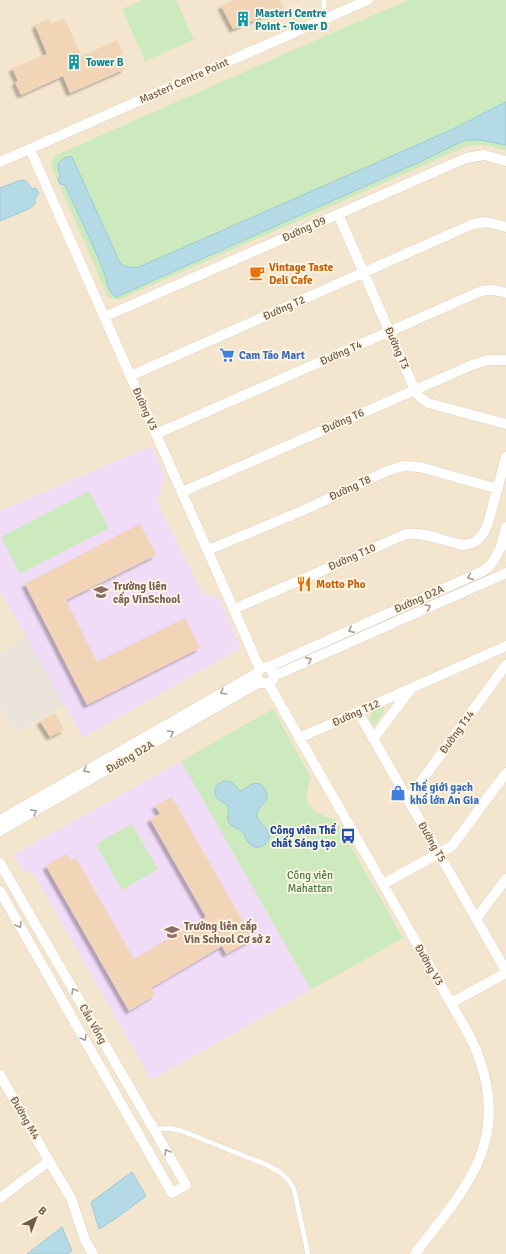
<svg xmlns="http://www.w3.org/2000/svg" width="506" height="1254" viewBox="0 0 506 1254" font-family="Signika,sans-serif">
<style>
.residential{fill:#f4e6ce}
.industrial{fill:#eae4db}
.education{fill:#f1dcf8}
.green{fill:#cceabe}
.water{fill:#b4dae6;stroke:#9ac9d8}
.building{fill:#f2d4b6;filter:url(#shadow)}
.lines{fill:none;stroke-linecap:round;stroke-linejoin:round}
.lane-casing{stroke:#e0d0bb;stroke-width:6}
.street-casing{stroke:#e0d0bb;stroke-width:11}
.lane{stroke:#fff;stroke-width:5}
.street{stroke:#fff;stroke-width:10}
.oneway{stroke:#ab9c91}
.labels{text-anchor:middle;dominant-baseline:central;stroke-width:3.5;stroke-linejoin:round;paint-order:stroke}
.culture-label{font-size:11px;font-weight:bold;fill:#0d838f;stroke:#fff7e6;text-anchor:start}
.street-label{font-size:11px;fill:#735a47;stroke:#fff7e6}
.food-label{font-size:11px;font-weight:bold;fill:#c56008;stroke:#fff7e6;text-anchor:start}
.shop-label{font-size:11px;font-weight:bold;fill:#366cbe;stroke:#fff7e6;text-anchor:start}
.education-label{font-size:11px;font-weight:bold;fill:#785e54;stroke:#fff7e6;text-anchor:start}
.transit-label{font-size:11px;font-weight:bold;fill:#164399;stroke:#fff7e6;text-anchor:end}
.park-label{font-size:11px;fill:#4b793f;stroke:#fff7e6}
</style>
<defs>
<filter id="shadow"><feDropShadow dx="-3.5" dy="3.5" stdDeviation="1" flood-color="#0004"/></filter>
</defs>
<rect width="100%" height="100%" fill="#fcf4df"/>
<!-- residential -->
<path class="residential" d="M 0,0 L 506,0 L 506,1254 L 0,1254 Z"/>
<!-- industrial -->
<path class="industrial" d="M 26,636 L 65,705 L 15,733 L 0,706 L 0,653 Z"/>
<!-- education -->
<path class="education" d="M 151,446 L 165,475 L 157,503 L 202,592 L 219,598 L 241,648 L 83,738 L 0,591 L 0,511 Z
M 181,761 L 311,990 L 151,1080 L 34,874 L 22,870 L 13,855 Z"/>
<!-- green -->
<path class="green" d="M 143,0 L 176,0 L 194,40 L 145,61 L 122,9 Z
M 409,0 L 506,0 L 506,150 L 483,145 L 468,146 L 118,300 L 108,297 L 51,166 L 54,156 L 357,22 Z
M 89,491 L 109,528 L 20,574 L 1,537 Z
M 383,707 L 385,710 L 384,712 L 375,725 L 373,725 L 370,720 L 371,713 L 380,708 Z
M 273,709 L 311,777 C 310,782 308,787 307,792 C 304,810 323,815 336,820 L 403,938 L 311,990 L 181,761 Z
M 132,824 L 158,869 L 122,890 L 96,844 Z"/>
<!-- water -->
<path class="water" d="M 506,102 L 506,145 L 480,140 L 465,140 L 424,160 L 116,297 C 107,292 108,282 104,273 C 93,243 78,214 65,185 L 60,184 L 58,179 L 61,177 C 58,170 55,164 63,159 C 66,157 68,156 72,157 L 120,263 C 127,268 131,268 139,267 L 451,130 Z
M 21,180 L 26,181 L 32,189 L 36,188 L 39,194 L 35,198 L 35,204 L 31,208 L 0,221 L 0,188 Z
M 225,781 C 235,781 234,787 241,791 C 246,789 248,786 252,784 C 263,781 268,791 267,800 C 263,805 257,808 257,815 C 257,824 267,826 269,833 C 271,844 258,852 250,844 C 246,841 245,835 242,831 C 239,828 234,828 231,825 C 224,818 231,812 228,806 C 225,801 218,804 215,793 C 215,787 218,782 225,781 Z
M 132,1172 L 146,1196 L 118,1217 L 99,1229 L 91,1202 Z
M 62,1227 L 72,1251 L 67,1254 L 27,1254 Z"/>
<!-- building -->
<path class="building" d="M 234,0 L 280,0 L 284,8 L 233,29 L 221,6 Z
M 64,18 L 82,56 L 117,40 L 123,54 L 120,56 L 125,69 L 70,93 L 63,76 L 21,95 L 15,82 L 18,81 L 12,68 L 47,54 L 35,25 L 49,19 L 51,24 Z
M 140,524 L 156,555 L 66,600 L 97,662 L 185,618 L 200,648 L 87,705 L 25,584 Z
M 55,713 L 64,730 L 50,737 L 40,721 Z
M 172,797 L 253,939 L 226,954 L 222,946 L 151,988 L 155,995 L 129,1011 L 46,866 L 67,854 L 71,861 L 76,858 L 134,959 L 206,917 L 150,819 L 160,814 L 155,806 Z"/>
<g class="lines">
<!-- lane casing -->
<g class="lane-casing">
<path id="lane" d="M 324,19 L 324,0
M 154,1130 L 168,1128 L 182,1131 L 267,1165 L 281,1173 L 289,1181 L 294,1189 L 308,1254"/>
</g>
<!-- street casing -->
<g class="street-casing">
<path id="street" d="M 30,149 L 260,669
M 0,162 L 368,0
M 338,214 L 415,390 L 420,397 L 428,403 L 506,424
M 104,317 L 466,158 L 484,155 L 506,161
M 130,376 L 473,224 L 486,222 L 506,227
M 156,434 L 479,292 C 489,288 496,290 506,293
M 182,492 L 472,365 L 488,360 L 506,360
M 501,546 L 506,527
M 208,550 L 302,511 L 387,471 L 403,466 L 420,467 L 498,489
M 234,609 L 406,534 C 424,532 441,540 459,544 L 464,545 L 475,542 L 483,534 L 488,523 L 506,457
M 268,667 L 483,571 C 498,562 495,550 506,542
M 274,676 L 506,573
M 268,683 L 468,1033 C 491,1077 498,1126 473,1172 C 459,1200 434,1228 415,1254
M 358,712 L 506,971
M 299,738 L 506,646
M 373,739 L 411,689
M 408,799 L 506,665
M 0,820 L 257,673 C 263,662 276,668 273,680 L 268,683 L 262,683 L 257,679 L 257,673
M 0,831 L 260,682
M 0,863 L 186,1185 L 172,1193 L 0,891
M 383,884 L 452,846 L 506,773
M 476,919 L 506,879
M 451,1003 L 506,973
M 0,1075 L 49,1161 L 0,1198
M 49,1161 L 71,1198 L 85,1240 L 93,1254"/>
</g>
<!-- lane -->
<use href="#lane" class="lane"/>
<!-- street -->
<use href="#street" class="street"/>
</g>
<!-- one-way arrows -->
<defs><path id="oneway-chevron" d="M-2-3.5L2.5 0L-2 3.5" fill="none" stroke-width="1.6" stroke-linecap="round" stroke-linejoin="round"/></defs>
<g class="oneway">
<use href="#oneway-chevron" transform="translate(470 577) rotate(156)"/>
<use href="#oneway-chevron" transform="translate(428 607) rotate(-24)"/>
<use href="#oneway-chevron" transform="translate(351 630) rotate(156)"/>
<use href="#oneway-chevron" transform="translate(309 660) rotate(-24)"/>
<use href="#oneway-chevron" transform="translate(223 692) rotate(150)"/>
<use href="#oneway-chevron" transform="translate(171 733) rotate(-30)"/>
<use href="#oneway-chevron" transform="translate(86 770) rotate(150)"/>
<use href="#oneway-chevron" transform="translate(34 812) rotate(-30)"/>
<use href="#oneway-chevron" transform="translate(19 925) rotate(60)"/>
<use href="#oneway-chevron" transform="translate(74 991) rotate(-120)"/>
<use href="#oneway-chevron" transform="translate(84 1038) rotate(60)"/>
<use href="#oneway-chevron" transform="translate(167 1152) rotate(-120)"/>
</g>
<!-- icons -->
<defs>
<g id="building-bare" transform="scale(1.2)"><path d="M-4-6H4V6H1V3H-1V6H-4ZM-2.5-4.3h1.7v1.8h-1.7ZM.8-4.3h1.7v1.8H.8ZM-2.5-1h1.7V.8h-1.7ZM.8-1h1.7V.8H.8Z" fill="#0f9aa8" stroke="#fff7e6" stroke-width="2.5" paint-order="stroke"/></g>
<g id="cafe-bare" transform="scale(1.2)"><path d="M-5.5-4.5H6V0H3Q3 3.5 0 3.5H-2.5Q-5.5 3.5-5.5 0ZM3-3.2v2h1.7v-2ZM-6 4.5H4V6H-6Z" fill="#e8710a" stroke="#fff7e6" stroke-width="2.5" paint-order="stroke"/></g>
<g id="supermarket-bare" transform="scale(1.2)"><path d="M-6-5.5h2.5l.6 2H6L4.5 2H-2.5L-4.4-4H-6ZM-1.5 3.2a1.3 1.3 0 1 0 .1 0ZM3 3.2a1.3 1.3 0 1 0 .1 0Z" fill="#3f7fe0" stroke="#fff7e6" stroke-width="2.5" paint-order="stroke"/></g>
<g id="restaurant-bare" transform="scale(1.2)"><path d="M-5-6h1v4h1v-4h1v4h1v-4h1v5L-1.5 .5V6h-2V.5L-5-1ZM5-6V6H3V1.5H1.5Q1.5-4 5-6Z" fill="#e8710a" stroke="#fff7e6" stroke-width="2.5" paint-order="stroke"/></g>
<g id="school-bare" transform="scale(1.2)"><path d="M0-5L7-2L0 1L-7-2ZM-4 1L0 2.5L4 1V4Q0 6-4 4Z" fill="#8d6e63" stroke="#fff7e6" stroke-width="2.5" paint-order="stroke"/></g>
<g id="shop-bare" transform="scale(1.2)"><path d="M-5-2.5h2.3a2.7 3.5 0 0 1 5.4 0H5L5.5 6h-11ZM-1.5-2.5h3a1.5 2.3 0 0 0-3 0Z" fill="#3f7fe0" stroke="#fff7e6" stroke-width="2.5" paint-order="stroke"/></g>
<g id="bus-bare" transform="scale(1.2)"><path d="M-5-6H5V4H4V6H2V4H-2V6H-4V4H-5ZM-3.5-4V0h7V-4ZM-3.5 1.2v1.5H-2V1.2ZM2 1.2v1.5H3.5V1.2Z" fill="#1a4fb4" stroke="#fff7e6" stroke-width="2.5" paint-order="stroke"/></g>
</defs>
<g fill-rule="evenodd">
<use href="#building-bare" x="243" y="19"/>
<use href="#building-bare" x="74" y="62"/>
<use href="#cafe-bare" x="257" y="273"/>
<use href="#supermarket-bare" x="227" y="355"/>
<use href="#restaurant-bare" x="304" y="584"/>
<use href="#school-bare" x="101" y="592"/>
<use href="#shop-bare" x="398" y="793"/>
<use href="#bus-bare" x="348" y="836"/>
<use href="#school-bare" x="172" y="932"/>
</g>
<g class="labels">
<!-- culture labels -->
<g class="culture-label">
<text x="255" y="13">Masteri Centre<tspan x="255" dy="13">Point - Tower D</tspan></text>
<text x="86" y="62">Tower B</text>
</g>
<!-- street labels -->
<g class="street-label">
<text transform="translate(184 81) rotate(-24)">Masteri Centre Point</text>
<text transform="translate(304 229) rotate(-24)">Đường D9</text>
<text transform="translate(284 308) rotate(-24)">Đường T2</text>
<text transform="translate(397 348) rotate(66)">Đường T3</text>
<text transform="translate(341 353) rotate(-24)">Đường T4</text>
<text transform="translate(145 409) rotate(66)">Đường V3</text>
<text transform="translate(343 421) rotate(-24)">Đường T6</text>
<text transform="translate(350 488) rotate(-25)">Đường T8</text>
<text transform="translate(352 557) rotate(-24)">Đường T10</text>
<text transform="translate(419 599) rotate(-24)">Đường D2A</text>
<text transform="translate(356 713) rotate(-24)">Đường T12</text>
<text transform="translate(457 732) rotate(-54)">Đường T14</text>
<text transform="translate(130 757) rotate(-30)">Đường D2A</text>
<text transform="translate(432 842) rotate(60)">Đường T5</text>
<text transform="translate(429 965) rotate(60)">Đường V3</text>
<text transform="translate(93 1024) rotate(60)">Cầu Vồng</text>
<text transform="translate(25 1118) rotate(60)">Đường M4</text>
</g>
<!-- food labels -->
<g class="food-label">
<text x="269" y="267">Vintage Taste<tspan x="269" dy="13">Deli Cafe</tspan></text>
<text x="316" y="584">Motto Pho</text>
</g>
<!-- shop labels -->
<g class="shop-label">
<text x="239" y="355">Cam Táo Mart</text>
<text x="410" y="787">Thế giới gạch<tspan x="410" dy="13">khổ lớn An Gia</tspan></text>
</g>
<!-- education labels -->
<g class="education-label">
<text x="113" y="586">Trường liên<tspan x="113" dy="13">cấp VinSchool</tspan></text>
<text x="184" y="926">Trường liên cấp<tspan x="184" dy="13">Vin School Cơ sở 2</tspan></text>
</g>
<!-- transit labels -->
<g class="transit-label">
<text x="336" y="830">Công viên Thể<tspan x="336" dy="13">chất Sáng tạo</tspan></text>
</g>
<!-- park labels -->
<g class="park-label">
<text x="310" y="875">Công viên<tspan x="310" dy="13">Mahattan</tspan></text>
</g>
</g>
<!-- north arrow -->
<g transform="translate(36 1218) rotate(42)" stroke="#fff7e6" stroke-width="3" paint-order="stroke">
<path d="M0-3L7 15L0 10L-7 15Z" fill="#735a47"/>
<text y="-6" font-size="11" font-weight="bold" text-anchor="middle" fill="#735a47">B</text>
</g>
</svg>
